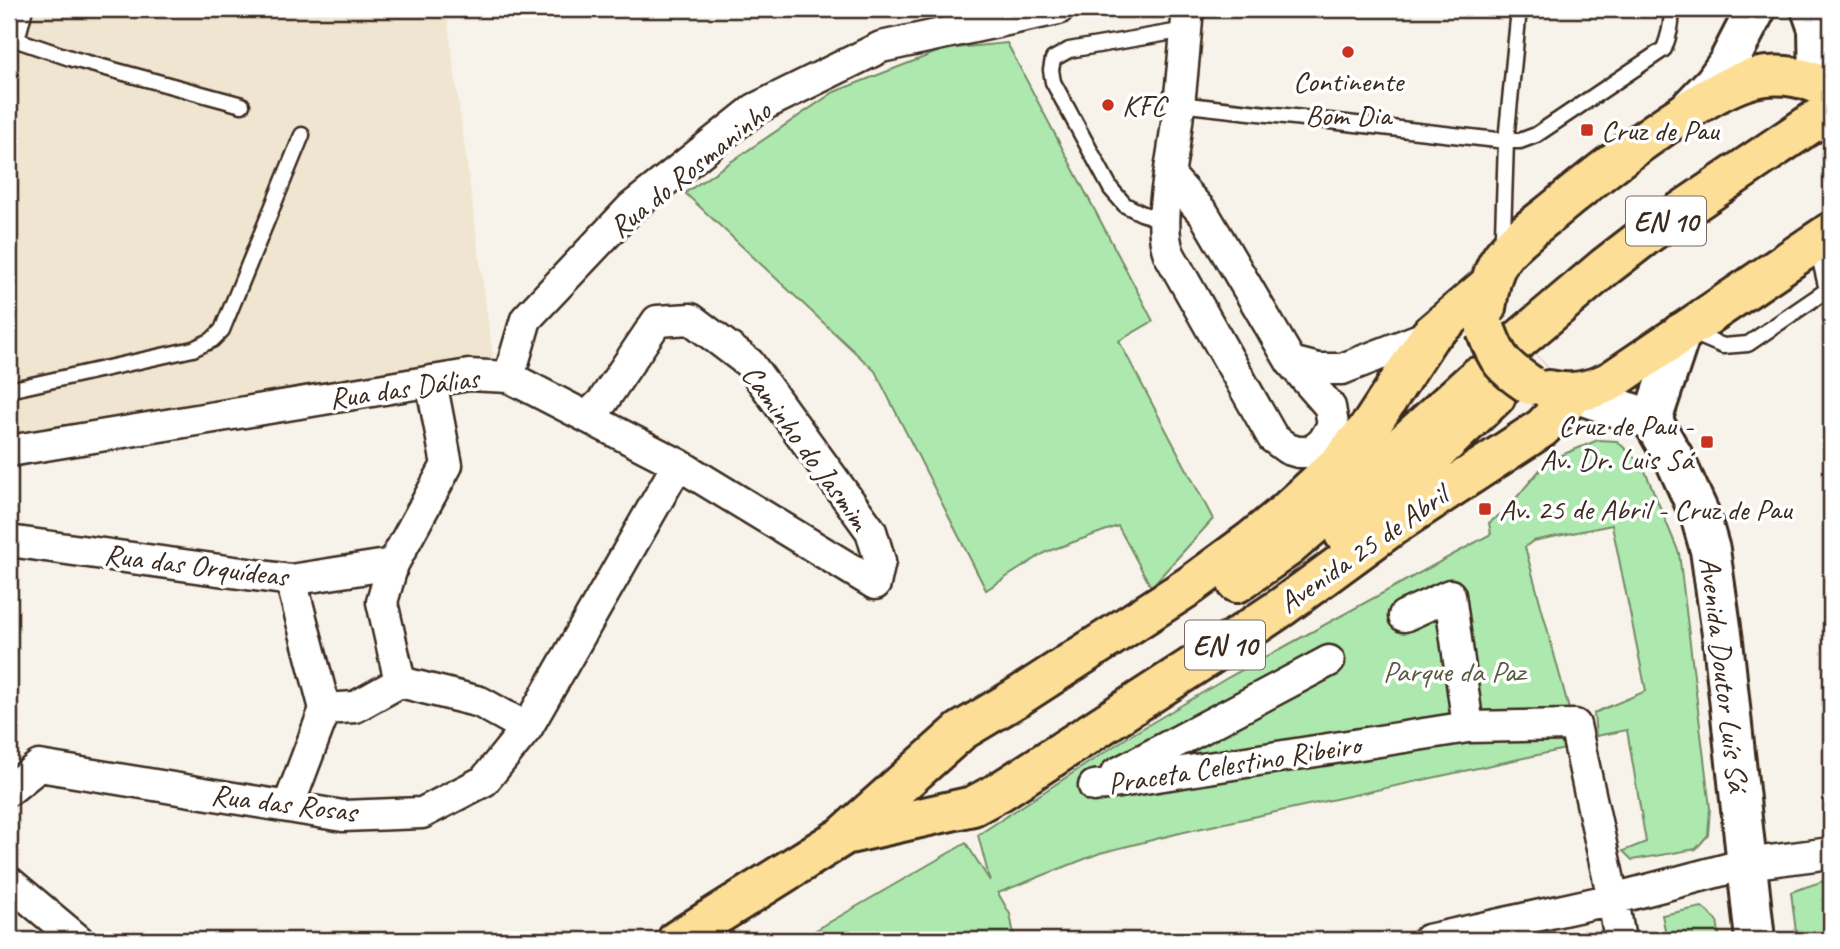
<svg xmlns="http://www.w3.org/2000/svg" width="1840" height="949" viewBox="0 0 1840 949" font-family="Caveat,sans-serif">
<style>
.built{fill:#f0e5d0}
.green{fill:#ade9ae;stroke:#748a66;stroke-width:2}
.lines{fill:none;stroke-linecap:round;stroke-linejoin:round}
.primary-tunnel{stroke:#d2cbc1;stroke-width:38;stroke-dasharray:38 19;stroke-linecap:butt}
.lane-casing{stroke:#3b2a1e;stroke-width:19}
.street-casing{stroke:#3b2a1e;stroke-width:35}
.secondary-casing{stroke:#3b2a1e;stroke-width:44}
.primary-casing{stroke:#3b2a1e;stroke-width:44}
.lane{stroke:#fff;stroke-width:14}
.street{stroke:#fff;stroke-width:30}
.secondary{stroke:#fff;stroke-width:38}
.primary{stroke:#fdde96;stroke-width:38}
.primary-bridge-casing{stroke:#3b2a1e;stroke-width:44;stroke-linecap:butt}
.primary-bridge{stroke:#fdde96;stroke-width:38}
.poi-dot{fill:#c8321e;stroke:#fff;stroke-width:2.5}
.labels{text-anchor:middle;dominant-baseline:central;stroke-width:7;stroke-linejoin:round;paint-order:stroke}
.shield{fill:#fff;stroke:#766a62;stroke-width:2}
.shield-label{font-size:28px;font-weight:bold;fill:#3b2a1e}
.poi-label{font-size:30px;fill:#3b2a1e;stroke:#fff;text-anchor:start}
.street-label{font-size:30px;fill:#3b2a1e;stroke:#fff}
.park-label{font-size:30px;fill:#585a42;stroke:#fff}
</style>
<rect width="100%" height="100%" fill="#f8f3ea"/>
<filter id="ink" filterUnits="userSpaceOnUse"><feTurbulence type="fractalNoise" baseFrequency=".0143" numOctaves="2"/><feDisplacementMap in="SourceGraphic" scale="14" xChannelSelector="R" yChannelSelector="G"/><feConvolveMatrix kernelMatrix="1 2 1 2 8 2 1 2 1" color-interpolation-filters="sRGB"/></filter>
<g filter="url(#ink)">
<!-- built -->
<path class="built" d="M 9,9 L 446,9 L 493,357 L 9,435 Z"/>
<!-- green -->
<path class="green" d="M 1007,43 L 1153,321 L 1119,341 L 1213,519 L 1151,587 L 1118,526 L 1046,552 L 986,590 L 875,371 L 685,193 L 834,92 L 945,49 Z
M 1598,440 L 1617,441 L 1643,466 L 1679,553 L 1710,808 L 1708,835 L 1696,849 L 1632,860 L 1623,851 L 1646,842 L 1627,730 L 1596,736 L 1594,713 L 1646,691 L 1612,525 L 1533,541 L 1525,547 L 1579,746 L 1184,832 L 1100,853 L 998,893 L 1010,914 L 1015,940 L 799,940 L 966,843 L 990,881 L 978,835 L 1128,737 L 1229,677 L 1491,534 L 1489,523 L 1506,510 L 1544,465 L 1564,454 Z
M 1826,880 L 1831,940 L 1797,940 L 1791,892 Z
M 1702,907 L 1717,920 L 1720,940 L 1667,940 L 1662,915 Z"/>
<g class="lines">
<!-- primary-tunnel -->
<path class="primary-tunnel" d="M 1496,396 L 1538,356"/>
<!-- lane casing -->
<g class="lane-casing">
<path id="lane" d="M 10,40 L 17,40 L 25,9
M 17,40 L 73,59 L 242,105
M 1179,104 L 1506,141 L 1520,141 L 1536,135 L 1664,49 C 1669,36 1673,23 1671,9
M 1164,221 L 1141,213 L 1125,205 L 1111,189 L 1053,82 L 1051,70 L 1053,59 L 1069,50 L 1186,30
M 1501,244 L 1503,234 L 1506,141 L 1519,9
M 1690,332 L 1723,346 L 1748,344 L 1827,290 L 1816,243
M 9,390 L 193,349 L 212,340 L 222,330 L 302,135"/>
</g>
<!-- street casing -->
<g class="street-casing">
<path id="street" d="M 1170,176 L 1204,214 L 1291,362 L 1330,407 L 1333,425 L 1323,442 L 1316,448 L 1308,452 L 1298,452 L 1288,449 L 1273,438 L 1169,254 C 1157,223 1171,171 1175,137 C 1181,95 1184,52 1188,9
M 1291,362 L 1318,369 L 1342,369 L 1430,335
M 509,377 L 526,319 L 631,208 L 755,109 L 881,47 L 1058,9
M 9,451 L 469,375 L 509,377 L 678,464 L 875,584 L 880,561 L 871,531 L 749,363 L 691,319 L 657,321 L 603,401 L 587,417
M 9,541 L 291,580 L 393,564 L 447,465 L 431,381
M 393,564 L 382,602 L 400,682 L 480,702 L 527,728
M 291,580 L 325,709
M 1404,616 L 1450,595 L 1468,727
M 1116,774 L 1329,661
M 1094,786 L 1468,727 L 1575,725 L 1613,899 L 1620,940
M 9,790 L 39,766 L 343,816 L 422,813 L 484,781 L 527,728 L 678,464
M 288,807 L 325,709 L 355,707 L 400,682
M 9,882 L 78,940
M 1428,940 L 1613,899 L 1746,864 L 1831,853"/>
</g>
<!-- secondary casing -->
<g class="secondary-casing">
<path id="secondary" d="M 1811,9 L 1818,29 L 1819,83
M 1690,108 L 1714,83 L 1728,63 L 1756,9
M 1575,393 L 1652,420
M 1652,420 L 1675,460 L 1700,515 L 1710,550 L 1723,641 L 1755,940
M 1652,420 L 1681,333"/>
</g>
<!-- primary casing -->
<g class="primary-casing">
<path id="primary" d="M 1486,308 C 1489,290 1491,272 1502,257 C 1516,238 1539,223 1558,207 C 1600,172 1640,141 1687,111 C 1707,98 1730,84 1754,78 C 1781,72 1809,77 1831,91
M 1519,340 L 1605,267 L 1649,233 L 1822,116
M 1549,390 C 1572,395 1590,391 1611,381 L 1831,232
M 1344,534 L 1405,482 L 1496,396
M 1237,583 L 1287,548 L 1315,524 L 1477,377
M 849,834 L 973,806 L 999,792 L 1215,652 L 1282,607 L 1394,525 L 1542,428 L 1575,393
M 677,940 L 843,836 L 961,731 L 1016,698 L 1191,585 L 1252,540 L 1286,512 L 1339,463 L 1371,425 L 1430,335 L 1490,284"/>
</g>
<!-- lane -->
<use href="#lane" class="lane"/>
<!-- street -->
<use href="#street" class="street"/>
<!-- secondary -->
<use href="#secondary" class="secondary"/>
<!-- primary -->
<use href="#primary" class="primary"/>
<!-- primary-bridge casing -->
<g class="primary-bridge-casing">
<path id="primary-bridge" d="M 1486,330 C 1497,360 1503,367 1530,385"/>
</g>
<!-- primary-bridge -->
<use href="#primary-bridge" class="primary-bridge"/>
</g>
</g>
<!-- markers -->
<g class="poi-dot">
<circle cx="1348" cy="52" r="7"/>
<circle cx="1108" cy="105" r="7"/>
<rect x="1580" y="123" width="14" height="14" rx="3.5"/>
<rect x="1700" y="435" width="14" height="14" rx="3.5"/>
<rect x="1478" y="502" width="14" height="14" rx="3.5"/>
</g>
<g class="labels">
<!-- shield labels -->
<g class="shield">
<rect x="1626" y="196.5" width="80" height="49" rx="5"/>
<rect x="1185" y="620.5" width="80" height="49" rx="5"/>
</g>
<g class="shield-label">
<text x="1666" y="221">EN 10</text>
<text x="1225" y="645">EN 10</text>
</g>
<!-- poi labels -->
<g class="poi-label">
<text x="1348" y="81" text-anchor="middle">Continente<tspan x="1348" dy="34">Bom Dia</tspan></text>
<text x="1122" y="105">KFC</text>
<text x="1601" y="130">Cruz de Pau</text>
<text x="1693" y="425" text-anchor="end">Cruz de Pau -<tspan x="1693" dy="34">Av. Dr. Luis Sá</tspan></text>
<text x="1499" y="509">Av. 25 de Abril - Cruz de Pau</text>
</g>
<!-- street labels -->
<g class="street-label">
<text transform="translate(690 169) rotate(-39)">Rua do Rosmaninho</text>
<text transform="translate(404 388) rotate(-8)">Rua das Dálias</text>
<text transform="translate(806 447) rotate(54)">Caminho do Jasmim</text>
<text transform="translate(1363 549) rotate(-35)">Avenida 25 de Abril</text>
<text transform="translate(196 565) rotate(7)">Rua das Orquídeas</text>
<text transform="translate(1724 674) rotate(83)">Avenida Doutor Luís Sá</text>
<text transform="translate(1234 764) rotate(-9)">Praceta Celestino Ribeiro</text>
<text transform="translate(284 803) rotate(7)">Rua das Rosas</text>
</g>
<!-- park labels -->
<g class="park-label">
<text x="1454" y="671">Parque da Paz</text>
</g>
</g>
<!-- margin -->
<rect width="1840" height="949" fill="none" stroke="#fff" stroke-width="35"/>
<rect x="18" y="18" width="1805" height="914" fill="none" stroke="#3b2a1e" stroke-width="2.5" filter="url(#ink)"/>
</svg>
